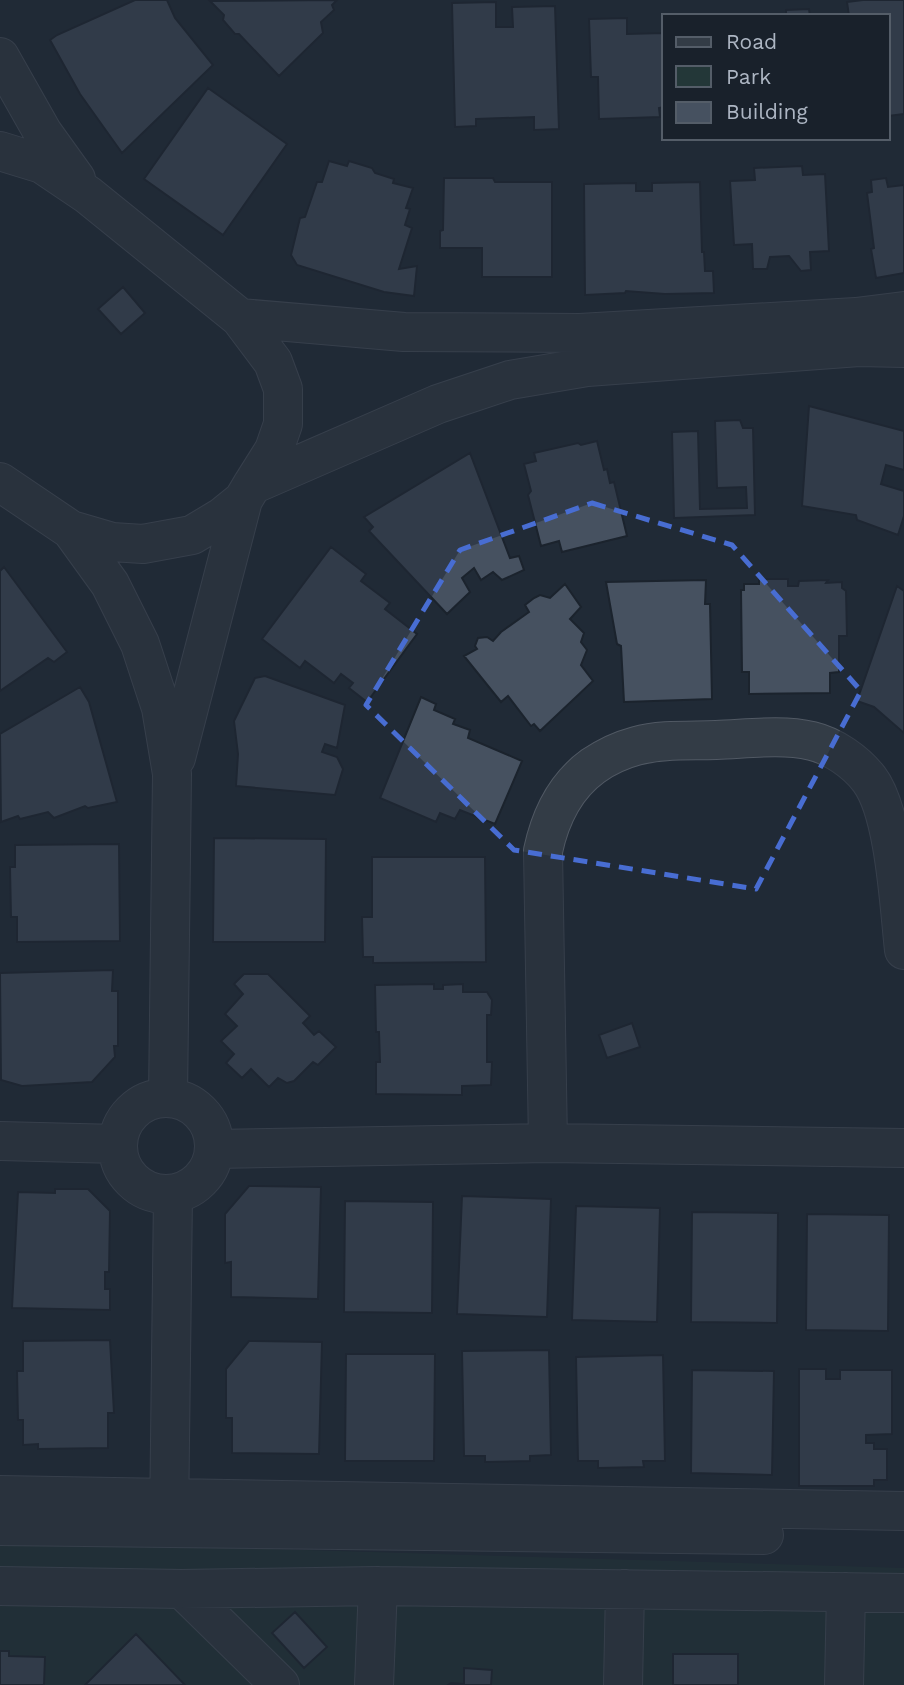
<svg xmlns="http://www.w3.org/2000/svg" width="904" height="1685" viewBox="0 0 904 1685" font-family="'Work Sans',sans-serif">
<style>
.green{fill:#233738}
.building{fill:#465160;stroke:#1b232d;stroke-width:2}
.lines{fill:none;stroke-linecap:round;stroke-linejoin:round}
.minor-casing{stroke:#515964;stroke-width:40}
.minor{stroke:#333c46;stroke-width:38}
.marked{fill:none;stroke:#486dd2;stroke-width:5;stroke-dasharray:14 9;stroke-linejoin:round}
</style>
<rect width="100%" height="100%" fill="#202a36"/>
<!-- green -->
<path class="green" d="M 0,1541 L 904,1568 L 904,1685 L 0,1685 Z"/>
<!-- building -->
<path class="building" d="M 135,0 L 167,0 L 175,18 L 213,65 L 122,153 L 80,94 L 50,40 L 57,35 Z
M 337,0 L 332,5 L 334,10 L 321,22 L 323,33 L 279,76 L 239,34 L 235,34 L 223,20 L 224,15 L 210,1 Z
M 863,0 L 904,0 L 904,114 L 888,116 L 888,16 L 849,16 L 847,2 Z
M 496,2 L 496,27 L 513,27 L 512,7 L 555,6 L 559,129 L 534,130 L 534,117 L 476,119 L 476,126 L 455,127 L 452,3 Z
M 809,9 L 810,16 L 786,16 L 786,10 Z
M 627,18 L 627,34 L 664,33 L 664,107 L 659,108 L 660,117 L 599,119 L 598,77 L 591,77 L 589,19 Z
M 208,88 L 287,144 L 223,235 L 144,179 Z
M 329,161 L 347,166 L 349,161 L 372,168 L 375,173 L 394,179 L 393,183 L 413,188 L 406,208 L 410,209 L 405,225 L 412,228 L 399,269 L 417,266 L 414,296 L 384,292 L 297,265 L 291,255 L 300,218 L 305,217 L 317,182 L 322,182 Z
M 802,166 L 803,175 L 825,174 L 829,251 L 810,252 L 811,270 L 801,271 L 789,256 L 770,257 L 767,269 L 753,269 L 752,244 L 734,245 L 730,181 L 755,180 L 754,168 Z
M 444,178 L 493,178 L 495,182 L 552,182 L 552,277 L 482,277 L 482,248 L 440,248 L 440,231 L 443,230 Z
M 886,178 L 888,187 L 904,185 L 904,273 L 876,278 L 871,249 L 874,248 L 867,193 L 872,192 L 871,180 Z
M 700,182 L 702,252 L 704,252 L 705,271 L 713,271 L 714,293 L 665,294 L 626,291 L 625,293 L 585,295 L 584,184 L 636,183 L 636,191 L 652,191 L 652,183 Z
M 123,287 L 145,313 L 121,334 L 98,309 Z
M 809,406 L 904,431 L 904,470 L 886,465 L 881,484 L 904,491 L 904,516 L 898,535 L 857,520 L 856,515 L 802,506 Z
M 740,420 L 743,428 L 753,428 L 755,515 L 674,518 L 672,432 L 698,431 L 700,509 L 747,508 L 746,487 L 717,488 L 715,421 Z
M 597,441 L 604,470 L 607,469 L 610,483 L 614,482 L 627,536 L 562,552 L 559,541 L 541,546 L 528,495 L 531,491 L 524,464 L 536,461 L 534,453 L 578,443 L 581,445 Z
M 470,453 L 510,558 L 519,556 L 524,570 L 502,580 L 493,572 L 481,580 L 474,568 L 462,578 L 470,592 L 447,614 L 369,531 L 373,527 L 364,517 Z
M 331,547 L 366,574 L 361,581 L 390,603 L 385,609 L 417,634 L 367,702 L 349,688 L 353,683 L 341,674 L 334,683 L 305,661 L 300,668 L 262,639 Z
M 4,567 L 67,652 L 54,662 L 48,658 L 0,691 L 0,571 Z
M 759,579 L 788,579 L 788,586 L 798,586 L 799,581 L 828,580 L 826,583 L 842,582 L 842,588 L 846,591 L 847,636 L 839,636 L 839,672 L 830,673 L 830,693 L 749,694 L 749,672 L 742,672 L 741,590 L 744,590 L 744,584 L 759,584 Z
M 706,580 L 705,604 L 710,604 L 712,699 L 624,702 L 621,646 L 617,644 L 606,582 Z
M 565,584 L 581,607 L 570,619 L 584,633 L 581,642 L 587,650 L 581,665 L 593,681 L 540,731 L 534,724 L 531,726 L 508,696 L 501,702 L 464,656 L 477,649 L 475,646 L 478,638 L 487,637 L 493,641 L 501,632 L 529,612 L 525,605 L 534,598 L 540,595 L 550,598 Z
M 897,586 L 904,591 L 904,733 L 874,707 L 857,701 Z
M 265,676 L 345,705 L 337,748 L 325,744 L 322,752 L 337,757 L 343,769 L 335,795 L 236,786 L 238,754 L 234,721 L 255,678 Z
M 80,687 L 89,702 L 117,802 L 88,808 L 85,806 L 54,818 L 48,812 L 20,819 L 18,816 L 1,822 L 0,734 Z
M 421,697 L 436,704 L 434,710 L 455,719 L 453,724 L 470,730 L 468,738 L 522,761 L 495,824 L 460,810 L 455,819 L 440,813 L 436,822 L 380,798 Z
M 214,838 L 326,839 L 325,942 L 213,942 Z
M 119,844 L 120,941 L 17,942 L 17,917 L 11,917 L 10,867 L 15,867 L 15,845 Z
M 372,857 L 485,857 L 486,962 L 373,963 L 373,957 L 363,957 L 362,917 L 372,917 Z
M 113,970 L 112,991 L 118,991 L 118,1046 L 114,1046 L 115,1057 L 92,1082 L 22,1086 L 1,1080 L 0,973 Z
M 244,974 L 268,974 L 310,1016 L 303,1023 L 314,1035 L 319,1031 L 336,1047 L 318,1065 L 313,1062 L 294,1081 L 287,1083 L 278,1078 L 269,1087 L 251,1069 L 242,1078 L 226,1063 L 234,1054 L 221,1041 L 237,1026 L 225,1014 L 243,994 L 234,984 Z
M 434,984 L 434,989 L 443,989 L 443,985 L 463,984 L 463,992 L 487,992 L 492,1000 L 491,1015 L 487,1015 L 487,1062 L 492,1062 L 491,1085 L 462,1086 L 462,1095 L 376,1094 L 376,1062 L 380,1062 L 379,1032 L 376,1032 L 375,985 Z
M 632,1023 L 640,1047 L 607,1058 L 599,1035 Z
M 249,1186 L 321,1187 L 318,1299 L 231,1297 L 231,1262 L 225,1263 L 225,1214 Z
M 55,1189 L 88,1189 L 110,1211 L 109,1272 L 105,1272 L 105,1289 L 110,1289 L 110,1310 L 12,1308 L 18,1192 L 55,1193 Z
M 462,1196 L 551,1199 L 547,1317 L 457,1314 Z
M 345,1201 L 433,1202 L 432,1313 L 344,1312 Z
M 576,1206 L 660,1208 L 657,1322 L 572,1320 Z
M 692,1212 L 778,1213 L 777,1323 L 691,1322 Z
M 807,1214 L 889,1215 L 888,1331 L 806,1330 Z
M 110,1340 L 114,1413 L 108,1413 L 108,1448 L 38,1449 L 38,1444 L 23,1445 L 23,1420 L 18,1420 L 17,1371 L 23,1371 L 23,1341 Z
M 249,1341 L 322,1342 L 319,1454 L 232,1453 L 232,1418 L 226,1418 L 226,1369 Z
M 549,1350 L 551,1455 L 530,1456 L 530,1461 L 485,1462 L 485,1456 L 464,1456 L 462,1351 Z
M 346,1354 L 435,1354 L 434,1461 L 345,1461 Z
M 663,1355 L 665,1461 L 643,1461 L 644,1467 L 598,1468 L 598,1461 L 578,1461 L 576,1357 Z
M 799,1369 L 826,1369 L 826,1379 L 840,1379 L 840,1370 L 892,1370 L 892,1434 L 866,1435 L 866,1443 L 874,1443 L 874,1449 L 887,1449 L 887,1480 L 874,1480 L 874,1486 L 799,1486 Z
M 692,1370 L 774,1371 L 772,1475 L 691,1473 Z
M 295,1612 L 327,1647 L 304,1668 L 272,1633 Z
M 136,1634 L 185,1685 L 85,1685 Z
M 0,1651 L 9,1651 L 9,1656 L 45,1657 L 44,1685 L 0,1685 Z
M 673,1654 L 738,1654 L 738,1685 L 673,1685 Z
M 464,1668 L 492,1670 L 491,1685 L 448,1685 L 451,1683 L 464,1684 Z"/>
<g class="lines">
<!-- minor casing -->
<g class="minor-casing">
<path id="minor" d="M 0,57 L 43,133 L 76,179
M 0,151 L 42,164 L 88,195 L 240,318 L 273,362 L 283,389 L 283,424 L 274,450 L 252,485 L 243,500 L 222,517 L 192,535 L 143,544 L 112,542 L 71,530 L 0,482
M 240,318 L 404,332 L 580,333 L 856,317 L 904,311
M 252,485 L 438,404 L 510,380 L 587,367 L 859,347 L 904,348
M 71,530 L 110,584 L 140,644 L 161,708 L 172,774 L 168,1097
M 176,758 L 243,500
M118 1146a48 48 0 1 1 96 0a48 48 0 1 1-96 0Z
M 0,1141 L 118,1144
M 548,1143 L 543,851 C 550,818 564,787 593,766 C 606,757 621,750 636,746 C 662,739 690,741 716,740 C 747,739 781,734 812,741 C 833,746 856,762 869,779 C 895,813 899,906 904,950
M 215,1149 L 548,1143 L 904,1148
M 0,1495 L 904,1511
M 169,1524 L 173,1194
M 0,1526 L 764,1535
M 0,1586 L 182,1589 L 378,1586 L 904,1593
M 182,1589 L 280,1685
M 374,1685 L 378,1586
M 623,1685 L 625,1589
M 844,1685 L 846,1592"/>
</g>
<!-- minor -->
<use href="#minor" class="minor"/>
</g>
<!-- marked area -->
<path d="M0 0H904V1685H0ZM 592,503 L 732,545 L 861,691 L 756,889 L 514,850 L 366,705 L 460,550 Z" fill="#202a36" fill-opacity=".55" fill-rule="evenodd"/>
<path class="marked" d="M 592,503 L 732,545 L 861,691 L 756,889 L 514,850 L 366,705 L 460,550 Z"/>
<!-- legend -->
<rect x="662" y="14" width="228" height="126" fill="#19212b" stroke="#545d68" stroke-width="2"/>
<rect x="676" y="37" width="35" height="10" fill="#333c46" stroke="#545d68" stroke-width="2"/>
<text x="726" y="49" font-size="21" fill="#adb6c3">Road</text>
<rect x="676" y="66" width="35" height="21" fill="#233738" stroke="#545d68" stroke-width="2"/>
<text x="726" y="84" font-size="21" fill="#adb6c3">Park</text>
<rect x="676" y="102" width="35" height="21" fill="#465160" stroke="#545d68" stroke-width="2"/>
<text x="726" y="119" font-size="21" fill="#adb6c3">Building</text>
</svg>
